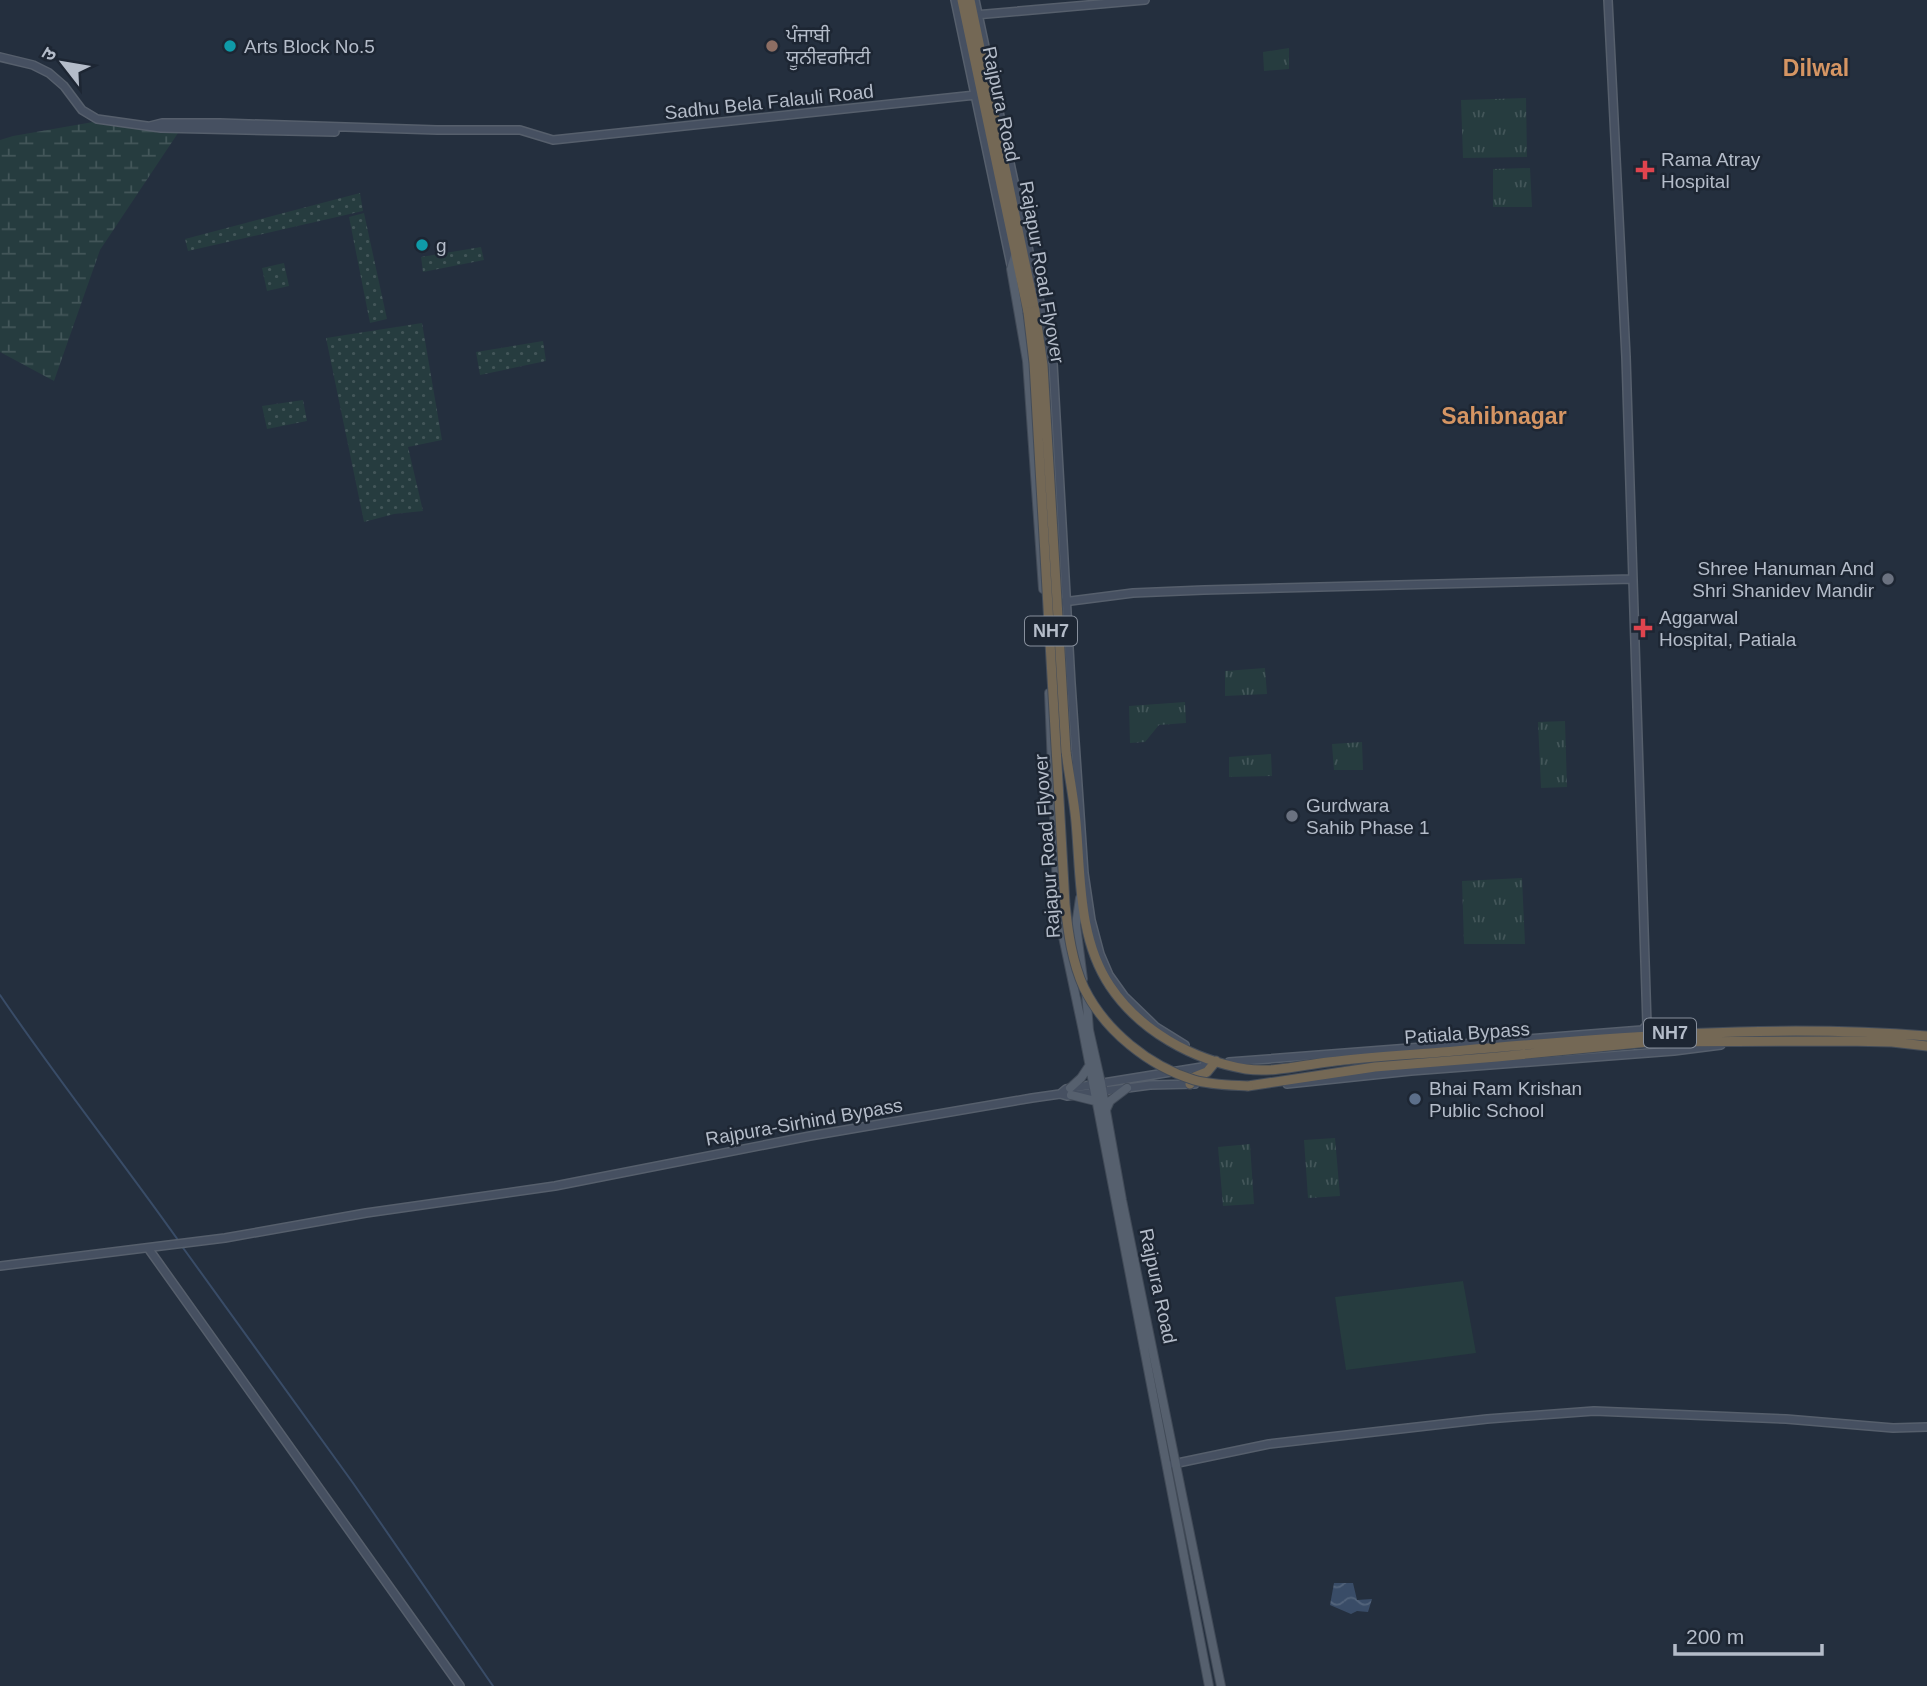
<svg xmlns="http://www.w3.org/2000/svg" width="1927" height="1686" viewBox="0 0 1927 1686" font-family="Helvetica,'Noto Sans Devanagari','Noto Sans Gurmukhi',sans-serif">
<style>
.grass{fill:url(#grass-dots)}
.wetland{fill:url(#wetland-marsh)}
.park{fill:url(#park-tufts)}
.garden{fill:#263c3f}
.water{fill:url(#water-waves)}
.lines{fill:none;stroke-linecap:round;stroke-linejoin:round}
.stream{stroke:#394c67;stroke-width:2}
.secondary-casing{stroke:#565f6c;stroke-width:10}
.primary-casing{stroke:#414a57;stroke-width:10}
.highway-casing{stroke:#434c59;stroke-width:11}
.secondary{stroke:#465061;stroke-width:7}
.primary{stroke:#56606e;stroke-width:8}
.highway{stroke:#746855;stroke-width:9}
.highway-bridge-casing{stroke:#434c59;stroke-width:11;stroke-linecap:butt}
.highway-bridge{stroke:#746855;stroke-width:9}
.culture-dot{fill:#0f9aa8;stroke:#1d2633;stroke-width:2.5}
.education-dot{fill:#8d6e63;stroke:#1d2633;stroke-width:2.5}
.health-dot{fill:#e0444e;stroke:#1d2633;stroke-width:2.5}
.worship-dot{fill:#6b7280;stroke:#1d2633;stroke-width:2.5}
.service-dot{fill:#5c6f8a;stroke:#1d2633;stroke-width:2.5}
.labels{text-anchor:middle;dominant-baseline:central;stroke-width:5;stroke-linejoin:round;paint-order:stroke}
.shield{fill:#1d2633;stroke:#878f9c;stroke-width:2}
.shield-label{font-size:18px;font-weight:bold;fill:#b4bcc9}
.poi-label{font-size:19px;fill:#b4bcc9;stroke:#1d2633;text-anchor:start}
.street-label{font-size:19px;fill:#b4bcc9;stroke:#1d2633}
.quarter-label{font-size:23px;font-weight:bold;fill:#d59563;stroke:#1d2633}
</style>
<defs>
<pattern id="grass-dots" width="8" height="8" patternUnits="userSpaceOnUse" patternTransform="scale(1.75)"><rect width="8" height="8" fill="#263c3f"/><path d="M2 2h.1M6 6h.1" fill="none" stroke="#435659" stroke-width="1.8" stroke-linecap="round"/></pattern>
<pattern id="wetland-marsh" width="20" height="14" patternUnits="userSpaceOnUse" patternTransform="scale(1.75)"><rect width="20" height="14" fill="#263c3f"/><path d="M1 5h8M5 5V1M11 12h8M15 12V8" fill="none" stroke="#435659"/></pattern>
<pattern id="park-tufts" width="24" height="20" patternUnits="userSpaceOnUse" patternTransform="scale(1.75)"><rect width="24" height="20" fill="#263c3f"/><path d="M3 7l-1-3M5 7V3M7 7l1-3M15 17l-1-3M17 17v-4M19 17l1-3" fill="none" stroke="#435659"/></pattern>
<pattern id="water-waves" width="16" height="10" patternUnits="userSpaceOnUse" patternTransform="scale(1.75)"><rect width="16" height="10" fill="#394c67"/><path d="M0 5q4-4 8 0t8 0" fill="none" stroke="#53647b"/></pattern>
</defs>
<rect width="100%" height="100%" fill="#242f3e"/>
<!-- grass -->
<path class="grass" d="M 360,193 L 363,211 L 188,251 L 185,239 Z
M 364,213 L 387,319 L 370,323 L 349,217 Z
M 481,247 L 484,260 L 423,272 L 421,257 Z
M 284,263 L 289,286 L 267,291 L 262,268 Z
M 422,323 L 442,440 L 408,447 L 423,511 L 394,514 L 364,522 L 326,338 Z
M 543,341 L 546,361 L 480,375 L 476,352 Z
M 303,400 L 307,421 L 267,429 L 262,406 Z"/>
<!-- wetland -->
<path class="wetland" d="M 93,122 L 178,133 L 100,250 L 54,381 L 0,352 L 0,140 L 13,136 Z"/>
<!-- park -->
<path class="park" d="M 1289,48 L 1289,69 L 1264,71 L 1263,52 Z
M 1526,98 L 1527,157 L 1463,158 L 1461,100 Z
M 1530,168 L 1532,207 L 1493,207 L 1493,169 Z
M 1265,668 L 1267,694 L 1225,696 L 1225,671 Z
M 1185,702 L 1186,723 L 1159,725 L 1145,742 L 1130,743 L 1129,706 Z
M 1565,721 L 1567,787 L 1541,788 L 1538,722 Z
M 1362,742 L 1363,770 L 1334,770 L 1332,744 Z
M 1271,754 L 1272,776 L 1229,777 L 1229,757 Z
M 1522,878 L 1525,944 L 1464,944 L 1462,881 Z
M 1335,1138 L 1340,1196 L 1308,1198 L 1304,1140 Z
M 1250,1144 L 1254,1204 L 1223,1206 L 1218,1147 Z"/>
<!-- garden -->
<path class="garden" d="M 1463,1281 L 1476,1353 L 1346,1370 L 1335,1297 Z"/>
<!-- water -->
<path class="water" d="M 1334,1583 L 1353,1583 L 1357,1600 L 1372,1599 L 1368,1612 L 1357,1611 L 1351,1614 L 1330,1605 Z"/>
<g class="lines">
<!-- stream -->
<path class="stream" d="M 0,995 C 57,1079 120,1158 178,1240
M 181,1245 L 353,1483 L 493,1686"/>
<!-- secondary casing -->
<g class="secondary-casing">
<path id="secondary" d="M 955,0 L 1011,265
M 975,0 L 1053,363 L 1071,683 L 1084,873 L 1091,920 L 1100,954 L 1109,975 L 1124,996 L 1156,1027 L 1185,1045
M 975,15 L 1145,0
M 0,57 L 33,65 L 49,73 L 64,86 L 82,110 L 97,119 L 161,128 L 335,132
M 150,126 L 162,123 L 220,123 L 437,130 L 520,130 L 553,140 L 985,94
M 1063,602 L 1133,593 L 1204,590 L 1632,579
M 1229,1062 L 1642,1030 L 1647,1025 L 1626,357 L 1608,0
M 1287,1084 L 1411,1071 L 1674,1051 L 1721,1045
M 1060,1094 L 1066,1089 L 1202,1067 L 1211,1060
M 148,1248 L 460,1686
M 0,1266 L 225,1238 L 366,1213 L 555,1186 L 810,1136 L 1032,1098 L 1060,1094 L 1067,1096 L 1150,1085 L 1195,1084
M 1173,1464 L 1269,1444 L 1487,1419 L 1594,1411 L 1786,1419 L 1893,1428 L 1927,1427"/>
</g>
<!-- primary casing -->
<g class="primary-casing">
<path id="primary" d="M 1015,256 L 1011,269 L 1027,361 L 1043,589
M 1049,693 L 1058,913 L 1083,1031 L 1209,1686
M 1080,898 L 1076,925 L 1083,979
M 1086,992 L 1089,1030 L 1101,1083 L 1122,1200 L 1221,1686
M 1070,1088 L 1081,1078 L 1089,1066
M 1071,1095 L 1095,1101
M 1106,1110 L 1110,1101 L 1127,1088"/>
</g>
<!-- highway casing -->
<g class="highway-casing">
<path id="highway" d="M 962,0 L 1028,312
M 970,0 L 1035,311
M 1066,752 C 1069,775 1074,799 1076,822 C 1081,877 1078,938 1110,986 C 1140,1031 1193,1060 1246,1069 C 1272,1073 1302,1065 1328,1062 C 1366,1057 1404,1055 1442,1052 C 1604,1038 1765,1023 1927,1036
M 1190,1084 L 1192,1078 L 1207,1072 L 1216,1061
M 1248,1086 L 1375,1067 L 1497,1057 L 1649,1042 L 1845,1041 L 1892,1042 L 1927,1046"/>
</g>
<!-- secondary -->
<use href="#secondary" class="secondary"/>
<!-- primary -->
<use href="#primary" class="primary"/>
<!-- highway -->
<use href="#highway" class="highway"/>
<!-- highway-bridge casing -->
<g class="highway-bridge-casing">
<path id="highway-bridge" d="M 1035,311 L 1043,365 L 1066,752
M 1028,312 L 1034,363 L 1065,904 C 1068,932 1072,962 1084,988 C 1105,1031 1149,1066 1194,1080 C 1211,1085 1230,1085 1248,1086"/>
</g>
<!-- highway-bridge -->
<use href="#highway-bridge" class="highway-bridge"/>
</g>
<!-- markers -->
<g class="culture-dot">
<circle cx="230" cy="46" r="7"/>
<circle cx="422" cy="245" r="7"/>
</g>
<circle class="education-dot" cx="772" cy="46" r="7"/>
<g class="health-dot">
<path d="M1641.5 159.5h7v7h7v7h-7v7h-7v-7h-7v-7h7z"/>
<path d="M1639.5 617.5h7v7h7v7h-7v7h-7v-7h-7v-7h7z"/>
</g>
<g class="worship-dot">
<circle cx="1888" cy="579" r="7"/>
<circle cx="1292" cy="816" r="7"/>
</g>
<circle class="service-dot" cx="1415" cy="1099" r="7"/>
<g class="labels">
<!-- shield labels -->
<g class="shield">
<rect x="1025" y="616.5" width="52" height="29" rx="5"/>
<rect x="1644" y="1018.5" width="52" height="29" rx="5"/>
</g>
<g class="shield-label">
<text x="1051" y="631">NH7</text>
<text x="1670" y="1033">NH7</text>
</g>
<!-- poi labels -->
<g class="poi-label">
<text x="786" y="35">ਪੰਜਾਬੀ<tspan x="786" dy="22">ਯੂਨੀਵਰਸਿਟੀ</tspan></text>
<text x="244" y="46">Arts Block No.5</text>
<text x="1661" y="159">Rama Atray<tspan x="1661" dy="22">Hospital</tspan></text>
<text x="436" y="245">g</text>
<text x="1874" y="568" text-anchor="end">Shree Hanuman And<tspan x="1874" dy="22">Shri Shanidev Mandir</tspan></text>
<text x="1659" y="617">Aggarwal<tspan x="1659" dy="22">Hospital, Patiala</tspan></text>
<text x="1306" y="805">Gurdwara<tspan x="1306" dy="22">Sahib Phase 1</tspan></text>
<text x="1429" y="1088">Bhai Ram Krishan<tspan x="1429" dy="22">Public School</tspan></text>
</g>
<!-- street labels -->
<g class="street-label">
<text transform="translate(769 102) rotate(-6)">Sadhu Bela Falauli Road</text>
<text transform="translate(1001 104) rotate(78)">Rajpura Road</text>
<text transform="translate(1042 272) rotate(80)">Rajapur Road Flyover</text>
<text transform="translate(1047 846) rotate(-94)">Rajapur Road Flyover</text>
<text transform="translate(1467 1033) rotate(-4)">Patiala Bypass</text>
<text transform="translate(804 1122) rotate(-10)">Rajpura-Sirhind Bypass</text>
<text transform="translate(1158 1286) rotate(78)">Rajpura Road</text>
</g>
<!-- quarter labels -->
<g class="quarter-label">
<text x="1816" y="68">Dilwal</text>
<text x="1504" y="416">Sahibnagar</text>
</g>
</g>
<!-- north arrow -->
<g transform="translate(63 63) rotate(301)" stroke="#1d2633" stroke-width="5" paint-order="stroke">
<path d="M0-5L12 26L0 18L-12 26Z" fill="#b4bcc9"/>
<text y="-10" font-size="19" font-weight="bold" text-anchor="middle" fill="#b4bcc9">उ</text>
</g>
<!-- scale -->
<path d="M1675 1644v10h147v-10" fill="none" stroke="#b4bcc9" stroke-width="3.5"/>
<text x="1686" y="1644" font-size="21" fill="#b4bcc9" stroke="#1d2633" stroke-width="5" paint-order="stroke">200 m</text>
</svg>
